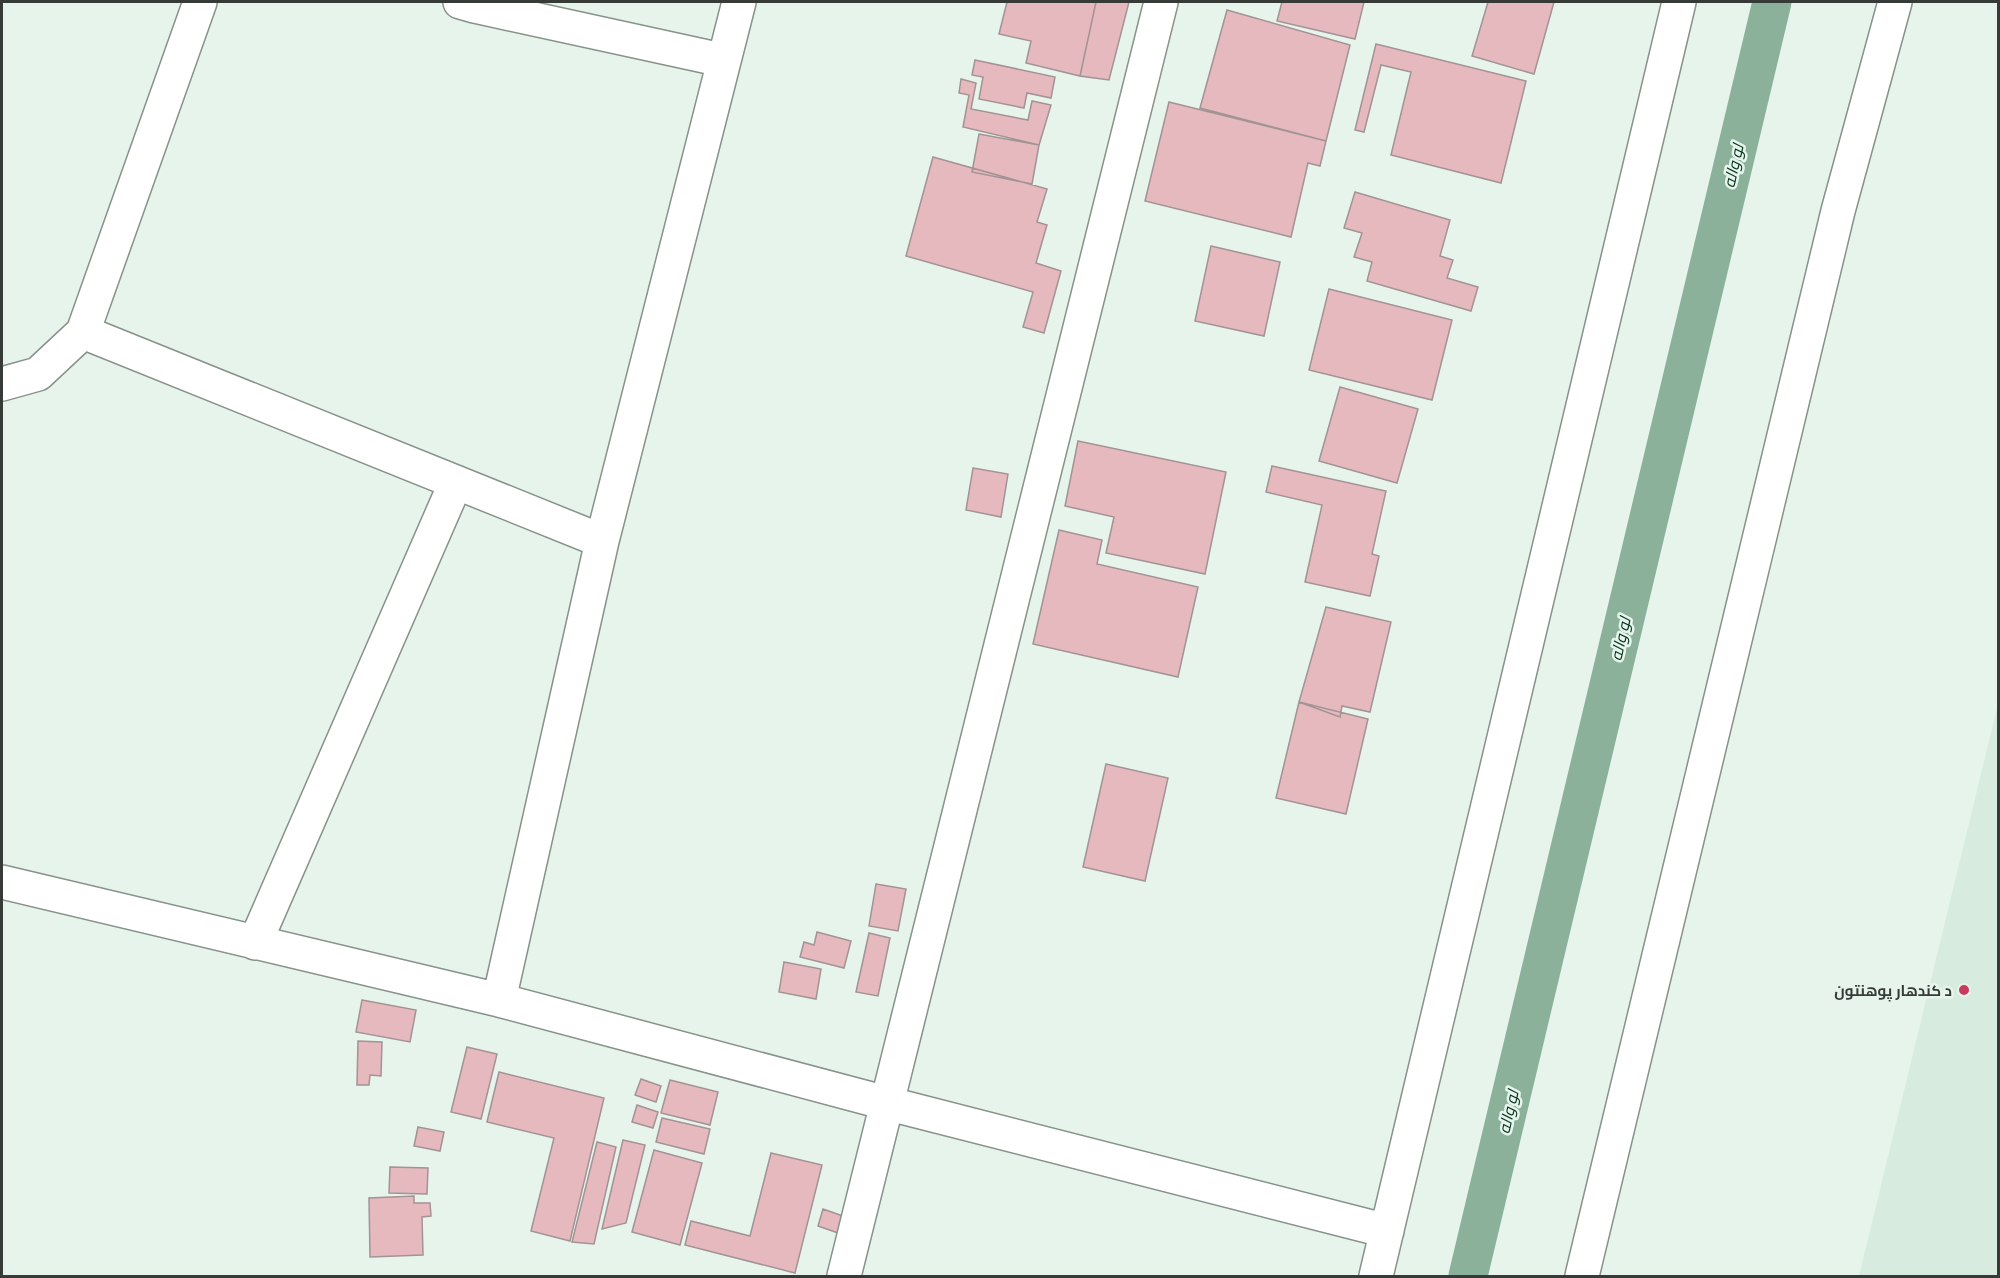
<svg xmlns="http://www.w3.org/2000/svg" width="2000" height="1278" viewBox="0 0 2000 1278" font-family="'IBM Plex Serif',Cairo,serif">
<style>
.built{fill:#d7ecdf}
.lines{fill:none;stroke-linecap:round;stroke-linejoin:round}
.canal{stroke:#8bb19b;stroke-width:39}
.building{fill:#e6b9be;stroke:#a29395;stroke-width:1.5}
.minor-casing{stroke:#86928a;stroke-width:36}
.minor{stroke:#fff;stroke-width:33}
.poi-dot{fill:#ca3a5e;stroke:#e7f4ec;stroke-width:2}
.labels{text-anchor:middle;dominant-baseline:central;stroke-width:5;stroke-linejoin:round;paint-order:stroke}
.poi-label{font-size:15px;font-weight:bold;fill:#363b38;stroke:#e7f4ec;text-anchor:end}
.water-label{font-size:16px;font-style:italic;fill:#00321d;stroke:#e7f4ec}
</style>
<rect width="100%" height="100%" fill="#e7f4ec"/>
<!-- built -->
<path class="built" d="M 1998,704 L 1998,1276 L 1859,1276 Z"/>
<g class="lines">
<!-- canal -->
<path class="canal" d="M 1468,1276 L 1772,2"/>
</g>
<!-- building -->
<path class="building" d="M 1007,2 L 1096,2 L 1080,76 L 1026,63 L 1031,41 L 999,34 Z
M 1096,2 L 1129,2 L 1109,80 L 1080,76 Z
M 1282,2 L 1364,2 L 1355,39 L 1277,21 Z
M 1488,2 L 1554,2 L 1534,74 L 1472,56 Z
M 1227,10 L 1350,45 L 1326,141 L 1200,108 Z
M 1376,44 L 1526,81 L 1501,183 L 1391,155 L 1411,72 L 1381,65 L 1364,132 L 1355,130 Z
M 975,60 L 1055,77 L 1051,98 L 1027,93 L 1024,108 L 979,99 L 983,77 L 972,75 Z
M 961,79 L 976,83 L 971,109 L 1028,120 L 1032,101 L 1051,105 L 1039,145 L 963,127 L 969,95 L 959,93 Z
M 1169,102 L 1326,141 L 1320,166 L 1308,163 L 1291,237 L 1145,201 Z
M 979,134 L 1039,145 L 1032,184 L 972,172 Z
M 933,157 L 1047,189 L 1037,222 L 1047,225 L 1036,263 L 1061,271 L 1044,333 L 1023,327 L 1033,292 L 906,256 Z
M 1355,192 L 1450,220 L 1440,256 L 1453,260 L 1447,278 L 1478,287 L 1471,311 L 1367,281 L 1372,262 L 1354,257 L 1362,233 L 1344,228 Z
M 1211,246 L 1280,262 L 1264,336 L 1195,321 Z
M 1329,289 L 1452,320 L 1432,400 L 1309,370 Z
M 1340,387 L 1418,409 L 1397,483 L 1319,461 Z
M 1078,441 L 1226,472 L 1205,574 L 1106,553 L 1114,517 L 1065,506 Z
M 1272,466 L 1386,491 L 1372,554 L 1379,556 L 1370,596 L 1305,582 L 1322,505 L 1266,492 Z
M 973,468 L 1008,474 L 1001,517 L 966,510 Z
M 1059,530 L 1102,540 L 1097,564 L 1198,587 L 1178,677 L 1033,644 Z
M 1326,607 L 1391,622 L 1370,712 L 1342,706 L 1340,717 L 1299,702 Z
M 1299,702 L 1368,719 L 1346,814 L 1276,798 Z
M 1106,764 L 1168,778 L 1145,881 L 1083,867 Z
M 876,884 L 906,889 L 898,931 L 869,926 Z
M 817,932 L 851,941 L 844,968 L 800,957 L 804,942 L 814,945 Z
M 869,933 L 890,938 L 878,996 L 856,992 Z
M 784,962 L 821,969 L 816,999 L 779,992 Z
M 362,1000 L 416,1010 L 410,1042 L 356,1032 Z
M 358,1041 L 382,1042 L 381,1076 L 370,1075 L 369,1085 L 357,1085 Z
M 467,1047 L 497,1054 L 481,1119 L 451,1112 Z
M 499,1072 L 604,1098 L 570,1241 L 531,1231 L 554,1138 L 487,1122 Z
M 641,1079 L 661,1086 L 656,1102 L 635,1095 Z
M 670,1080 L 718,1092 L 710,1125 L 661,1113 Z
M 637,1105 L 658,1112 L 653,1128 L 632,1122 Z
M 662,1118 L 710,1129 L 704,1154 L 656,1142 Z
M 418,1127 L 444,1132 L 440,1151 L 414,1146 Z
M 623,1140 L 645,1145 L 626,1223 L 602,1229 Z
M 597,1142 L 616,1147 L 594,1244 L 572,1242 Z
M 654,1150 L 702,1163 L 680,1245 L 632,1232 Z
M 771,1153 L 822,1165 L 795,1273 L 685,1245 L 691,1221 L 750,1236 Z
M 390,1167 L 428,1168 L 427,1194 L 389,1193 Z
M 414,1196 L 414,1203 L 430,1203 L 431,1216 L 422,1217 L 423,1255 L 370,1257 L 369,1198 Z
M 823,1209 L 843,1216 L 838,1233 L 818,1226 Z"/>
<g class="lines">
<!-- minor casing -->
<g class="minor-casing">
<path id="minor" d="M 460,2 L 474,6 L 722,60
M 83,332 L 602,541
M 2,384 L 38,374 L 83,332 L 200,2
M 2,882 L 499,1000 L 886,1103 L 1387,1231
M 255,943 L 456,482
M 499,1000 L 602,541 L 739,2
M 844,1276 L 1161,2
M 1376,1276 L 1679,2
M 1582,1276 L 1838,211 L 1895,2"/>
</g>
<!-- minor -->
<use href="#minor" class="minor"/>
</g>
<!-- markers -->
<circle class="poi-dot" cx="1964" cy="990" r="6"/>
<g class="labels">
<!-- poi labels -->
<g class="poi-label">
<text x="1952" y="990">د کندهار پوهنتون</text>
</g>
<!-- water labels -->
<g class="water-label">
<text transform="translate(1733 166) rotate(-77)">لو واله</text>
<text transform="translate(1620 639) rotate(-77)">لو واله</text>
<text transform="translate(1508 1112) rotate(-77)">لو واله</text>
</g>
</g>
<!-- border -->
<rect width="2000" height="1278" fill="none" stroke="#363b38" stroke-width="6"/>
</svg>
